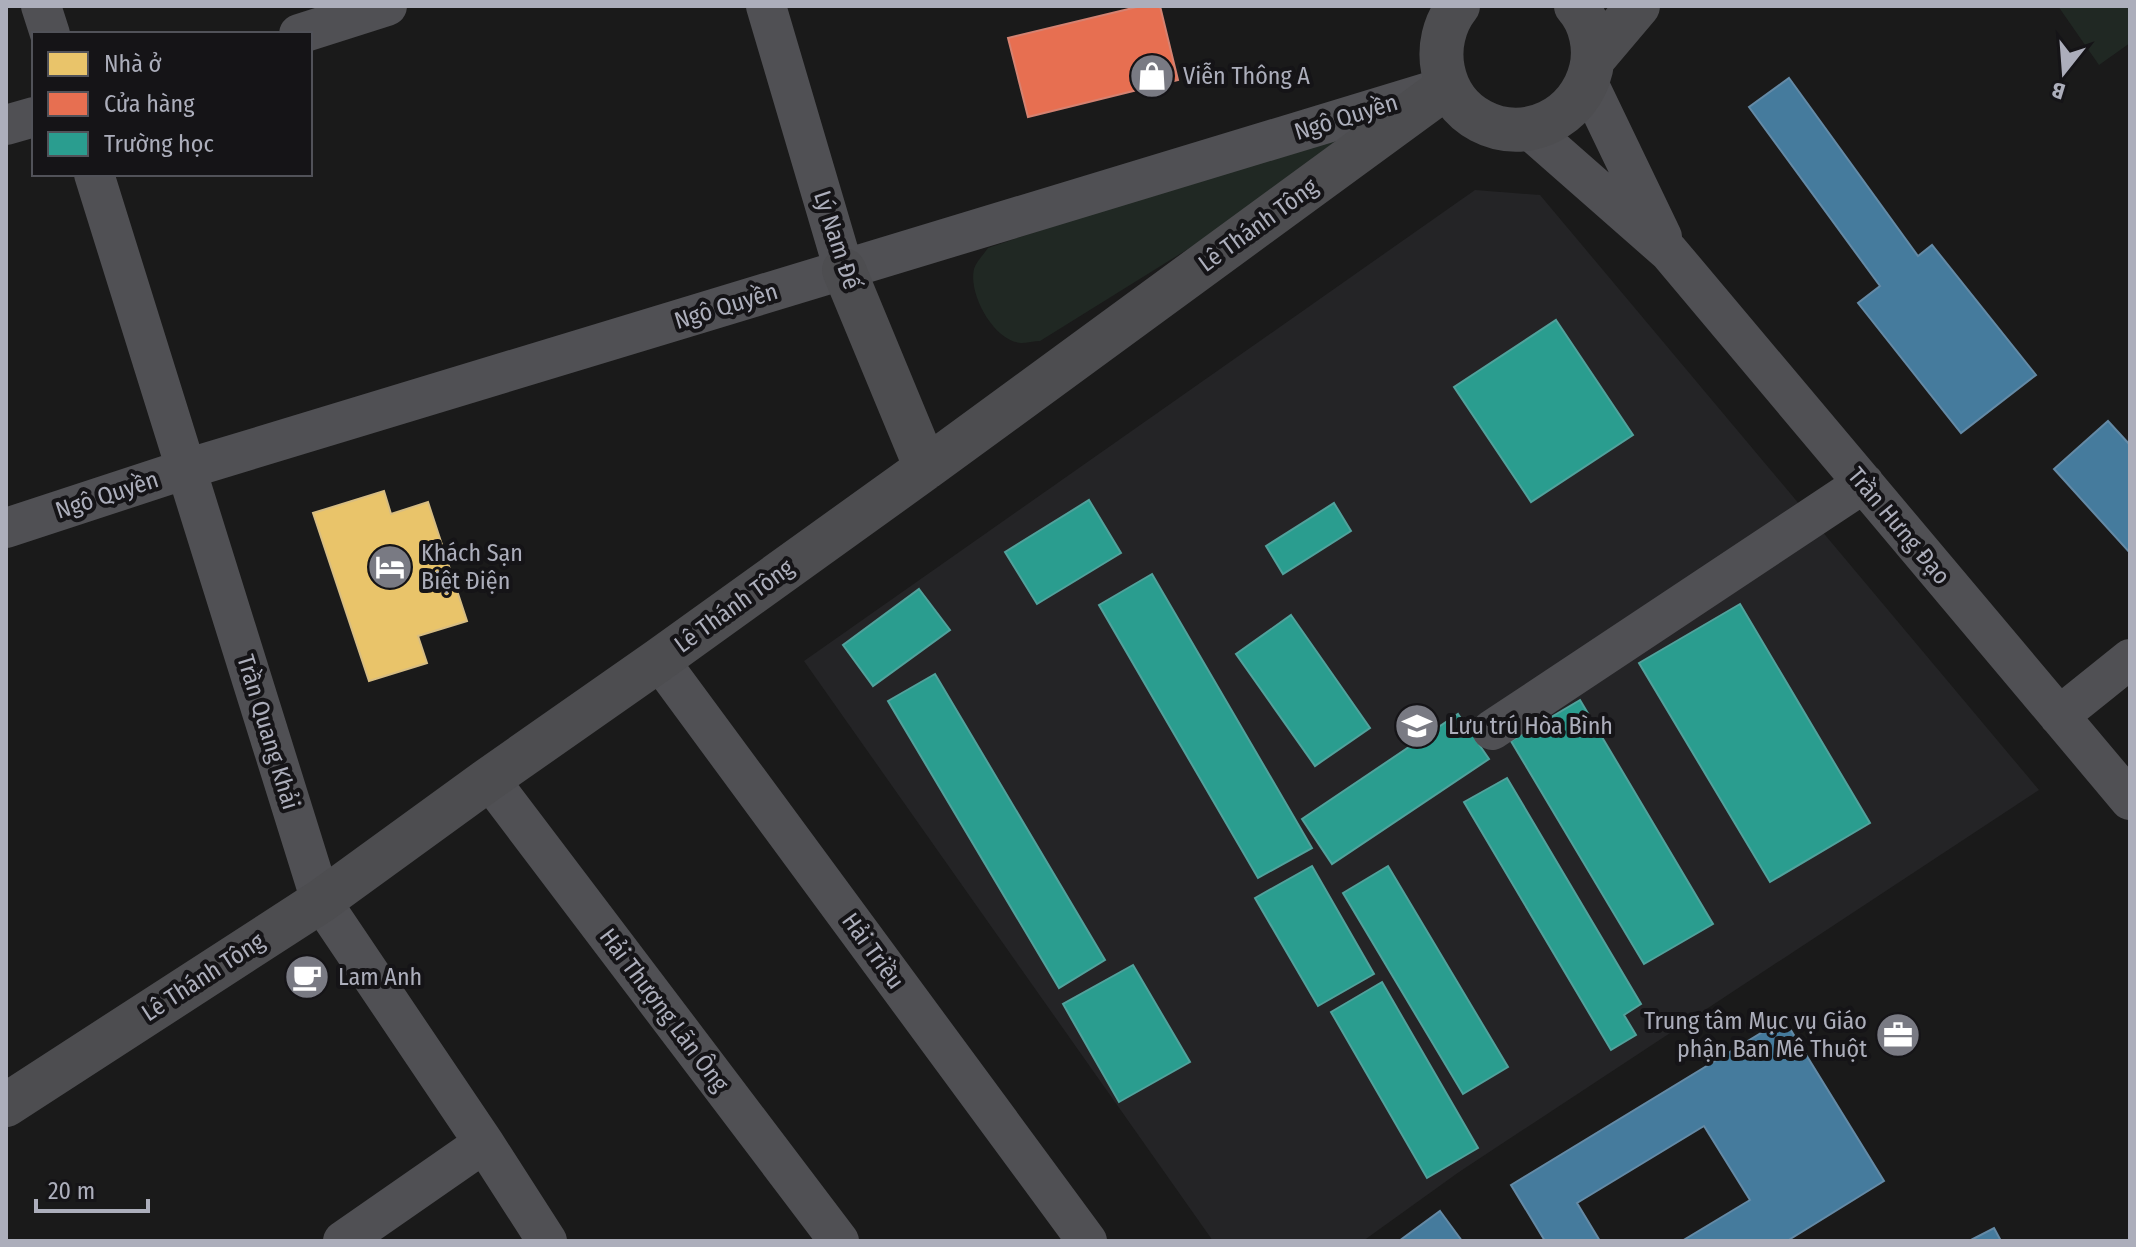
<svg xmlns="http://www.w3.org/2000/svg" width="2136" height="1247" viewBox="0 0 2136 1247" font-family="'Fira Sans Condensed',sans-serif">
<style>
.built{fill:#242426}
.green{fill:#202823}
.homes{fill:#e9c46a;stroke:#d7bd82;stroke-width:2}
.shops{fill:#e76f51;stroke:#d58271;stroke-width:2}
.schools{fill:#2a9d8f;stroke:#51a29c;stroke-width:2}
.public{fill:#457b9d;stroke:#648aa6;stroke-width:2}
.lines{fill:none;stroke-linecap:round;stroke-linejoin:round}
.minor{stroke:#505054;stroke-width:40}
.major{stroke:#4d4d50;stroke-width:44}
.labels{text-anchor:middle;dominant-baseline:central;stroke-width:8;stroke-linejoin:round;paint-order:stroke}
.poi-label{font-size:24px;fill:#acaebb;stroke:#151417;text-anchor:start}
.street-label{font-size:24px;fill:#acaebb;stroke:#151417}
</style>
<rect width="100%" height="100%" fill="#1a1a1a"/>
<!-- built -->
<path class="built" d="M 1475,190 L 1540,195 L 2039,790 L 1459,1172 L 1363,1241 L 1213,1241 L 804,661 Z"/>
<!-- green -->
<path class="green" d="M 2058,6 L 2129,6 L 2130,43 L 2099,65 Z
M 1429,99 L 1040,341 C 1034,341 1027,343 1021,343 C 994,341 968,294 974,269 C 976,262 984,254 988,248 Z"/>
<!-- homes -->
<path class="homes" d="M 384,491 L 391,514 L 428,502 L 467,621 L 418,636 L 427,663 L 369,681 L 313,513 Z"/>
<!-- shops -->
<path class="shops" d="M 1141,6 L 1160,6 L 1178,80 L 1028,117 L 1008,38 Z"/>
<!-- schools -->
<path class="schools" d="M 1556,320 L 1633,435 L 1531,502 L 1454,387 Z
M 1089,500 L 1121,553 L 1037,604 L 1005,552 Z
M 1334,503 L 1351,531 L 1283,574 L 1266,546 Z
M 1152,574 L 1312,848 L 1258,878 L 1099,605 Z
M 919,589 L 950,630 L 873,686 L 843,645 Z
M 1740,604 L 1870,823 L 1770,882 L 1639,663 Z
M 1291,615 L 1370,728 L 1315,766 L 1236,654 Z
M 935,674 L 1105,960 L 1059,988 L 888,701 Z
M 1580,700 L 1713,924 L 1644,964 L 1511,741 Z
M 1458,714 L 1489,759 L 1332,864 L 1302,819 Z
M 1507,778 L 1641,1004 L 1624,1015 L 1636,1035 L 1611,1050 L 1464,802 Z
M 1312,866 L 1374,974 L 1318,1006 L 1255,898 Z
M 1388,866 L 1508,1067 L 1463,1094 L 1343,893 Z
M 1133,965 L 1190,1062 L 1119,1102 L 1063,1004 Z
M 1382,982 L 1478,1148 L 1427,1178 L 1331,1012 Z"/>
<!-- public -->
<path class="public" d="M 1789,78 L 1918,256 L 1932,245 L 2036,375 L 1961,433 L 1858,303 L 1880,286 L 1749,107 Z
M 2108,421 L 2130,445 L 2130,553 L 2054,469 Z
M 1784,1019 L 1884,1181 L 1787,1241 L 1682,1241 L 1750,1200 L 1704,1126 L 1577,1203 L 1600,1241 L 1545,1241 L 1511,1185 Z
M 1440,1211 L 1462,1241 L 1399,1241 Z
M 1994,1228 L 2001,1241 L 1969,1241 Z"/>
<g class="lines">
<!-- minor -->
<path class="minor" d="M 41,6 L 50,34
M 766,6 L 844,270
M 299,34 L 387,6
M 1588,83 L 1662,237
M 6,125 L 34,117
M 1529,129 L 1669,252 L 2130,800
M 94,174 L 321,901 L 484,1143 L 547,1241
M 6,528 L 186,469 L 1436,90
M 659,660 L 1087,1241
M 2059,716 L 2130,659
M 1492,730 L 1864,483
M 489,779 L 839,1241
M 343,1241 L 484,1143"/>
<!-- major -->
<path class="major" d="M 1458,6 C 1429,43 1439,99 1481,121 C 1526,145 1580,117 1591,69 C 1596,48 1591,23 1576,6
M 1594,58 L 1638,6
M 844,270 L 926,468
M 6,1105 L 321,901 L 489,779 L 659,660 L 926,468 L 1448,86"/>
</g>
<!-- icons -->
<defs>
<g id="shop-disc" transform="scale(2.3)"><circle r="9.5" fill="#797a83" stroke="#151417"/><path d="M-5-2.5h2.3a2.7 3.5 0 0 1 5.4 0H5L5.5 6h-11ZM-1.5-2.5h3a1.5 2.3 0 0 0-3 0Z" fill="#fff"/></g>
<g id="hotel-disc" transform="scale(2.3)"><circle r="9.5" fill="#797a83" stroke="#151417"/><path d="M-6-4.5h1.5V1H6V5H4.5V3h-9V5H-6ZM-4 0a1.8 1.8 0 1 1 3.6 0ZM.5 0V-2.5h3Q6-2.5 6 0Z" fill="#fff"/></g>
<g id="school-disc" transform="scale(2.3)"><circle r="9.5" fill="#797a83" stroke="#151417"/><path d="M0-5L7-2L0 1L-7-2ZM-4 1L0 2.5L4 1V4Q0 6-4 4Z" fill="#fff"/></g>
<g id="cafe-disc" transform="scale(2.3)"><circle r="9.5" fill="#797a83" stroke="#151417"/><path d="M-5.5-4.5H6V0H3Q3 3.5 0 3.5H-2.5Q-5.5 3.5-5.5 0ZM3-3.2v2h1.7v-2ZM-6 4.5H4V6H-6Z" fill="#fff"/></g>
<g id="office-disc" transform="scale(2.3)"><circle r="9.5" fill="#797a83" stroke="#151417"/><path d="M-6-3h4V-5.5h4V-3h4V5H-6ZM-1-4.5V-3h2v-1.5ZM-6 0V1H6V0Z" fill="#fff"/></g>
</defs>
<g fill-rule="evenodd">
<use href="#shop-disc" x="1152" y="76"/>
<use href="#hotel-disc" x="390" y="567"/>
<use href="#school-disc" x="1417" y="726"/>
<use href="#cafe-disc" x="307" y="977"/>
<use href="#office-disc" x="1898" y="1035"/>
</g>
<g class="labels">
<!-- poi labels -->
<g class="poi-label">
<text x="1183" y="76">Viễn Thông A</text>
<text x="421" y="553">Khách Sạn<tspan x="421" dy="28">Biệt Điện</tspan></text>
<text x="1448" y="726">Lưu trú Hòa Bình</text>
<text x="338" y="977">Lam Anh</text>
<text x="1867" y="1021" text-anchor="end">Trung tâm Mục vụ Giáo<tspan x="1867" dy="28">phận Ban Mê Thuột</tspan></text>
</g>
<!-- street labels -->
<g class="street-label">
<text transform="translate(1346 117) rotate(-17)">Ngô Quyền</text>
<text transform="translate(1258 225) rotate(-36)">Lê Thánh Tông</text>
<text transform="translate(837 240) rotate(72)">Lý Nam Đế</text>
<text transform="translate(726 306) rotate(-17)">Ngô Quyền</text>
<text transform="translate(107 495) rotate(-18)">Ngô Quyền</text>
<text transform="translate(1899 526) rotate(50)">Trần Hưng Đạo</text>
<text transform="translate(734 606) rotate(-36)">Lê Thánh Tông</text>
<text transform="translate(268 732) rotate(73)">Trần Quang Khải</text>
<text transform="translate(873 951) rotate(54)">Hải Triều</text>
<text transform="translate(203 977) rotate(-33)">Lê Thánh Tông</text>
<text transform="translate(664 1010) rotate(53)">Hải Thượng Lãn Ông</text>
</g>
</g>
<!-- border -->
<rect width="2136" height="1247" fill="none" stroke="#acaebb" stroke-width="16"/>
<!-- legend -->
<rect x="32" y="32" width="280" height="144" fill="#151417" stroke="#515259" stroke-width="2"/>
<rect x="48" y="52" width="40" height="24" fill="#e9c46a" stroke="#515259" stroke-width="2"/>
<text x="104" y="72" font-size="24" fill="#acaebb">Nhà ở</text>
<rect x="48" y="92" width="40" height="24" fill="#e76f51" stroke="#515259" stroke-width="2"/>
<text x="104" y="112" font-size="24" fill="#acaebb">Cửa hàng</text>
<rect x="48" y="132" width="40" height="24" fill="#2a9d8f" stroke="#515259" stroke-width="2"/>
<text x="104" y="152" font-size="24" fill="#acaebb">Trường học</text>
<!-- north arrow -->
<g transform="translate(2064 72) rotate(197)" stroke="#151417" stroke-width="6" paint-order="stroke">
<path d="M0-6L14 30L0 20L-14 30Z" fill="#acaebb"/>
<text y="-12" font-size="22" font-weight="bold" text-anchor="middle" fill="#acaebb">B</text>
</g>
<!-- scale -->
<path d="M36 1199v12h112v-12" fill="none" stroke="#acaebb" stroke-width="4"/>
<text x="48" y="1199" font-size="24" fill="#acaebb" stroke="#151417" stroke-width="6" paint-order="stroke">20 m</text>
</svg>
